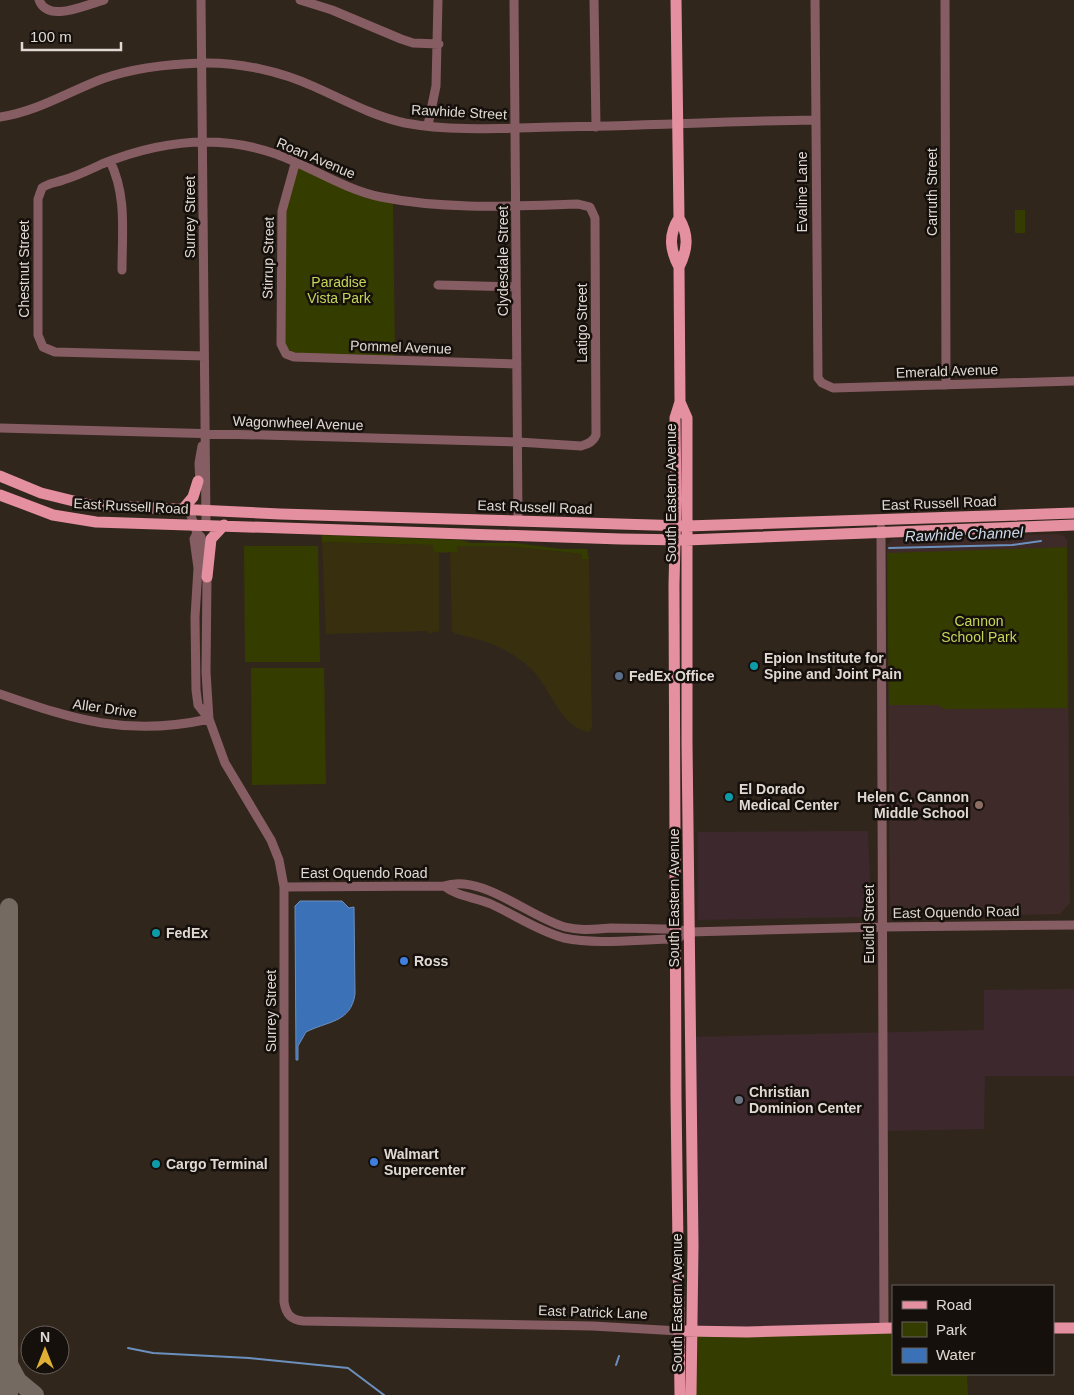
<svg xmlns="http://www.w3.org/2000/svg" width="1074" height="1395" viewBox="0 0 1074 1395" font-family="Helvetica,sans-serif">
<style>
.industrial{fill:#3d292d}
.education{fill:#3e2a28}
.green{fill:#353c00}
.sand{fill:#382f0f}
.water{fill:#3b71b6;stroke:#6c90be}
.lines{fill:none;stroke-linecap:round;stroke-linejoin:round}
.stream{stroke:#6c90be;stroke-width:2}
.taxiway{stroke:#746a61;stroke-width:18}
.minor{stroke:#875d64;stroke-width:9}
.major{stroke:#e590a0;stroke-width:11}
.culture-dot{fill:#0f9aa8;stroke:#15100c;stroke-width:2}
.service-dot{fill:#5c6f8a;stroke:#15100c;stroke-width:2}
.education-dot{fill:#8d6e63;stroke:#15100c;stroke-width:2}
.shop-dot{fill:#3f7fe0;stroke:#15100c;stroke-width:2}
.worship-dot{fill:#6b7280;stroke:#15100c;stroke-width:2}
.labels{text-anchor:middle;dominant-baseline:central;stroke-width:5;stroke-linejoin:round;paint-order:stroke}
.street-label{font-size:14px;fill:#e0d8d2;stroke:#15100c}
.park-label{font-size:14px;fill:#c5d657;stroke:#15100c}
.poi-label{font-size:14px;font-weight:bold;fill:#e0d8d2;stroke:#15100c;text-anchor:start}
.water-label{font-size:15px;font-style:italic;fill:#cddbee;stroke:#15100c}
</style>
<rect width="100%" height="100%" fill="#31261c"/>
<!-- industrial -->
<path class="industrial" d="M 868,831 L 871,911 L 865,917 L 698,920 L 698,832 Z
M 1074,989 L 1074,1076 L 985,1076 L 984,1129 L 883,1131 L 884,1327 L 692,1331 L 690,1037 L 984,1030 L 984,990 Z"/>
<!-- education -->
<path class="education" d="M 1057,534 L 1064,536 L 1067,540 L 1070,903 L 1060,914 L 895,918 L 890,914 L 887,545 L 893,539 Z"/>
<!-- green -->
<path class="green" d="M 299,166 L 393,200 L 395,361 L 291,357 L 283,350 L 283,230 L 288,193 Z
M 1015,210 L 1025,210 L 1025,233 L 1015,233 Z
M 322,535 L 461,540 L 471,543 L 516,543 L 562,549 L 587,549 L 589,559 L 582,559 L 582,554 L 506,546 L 457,546 L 457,552 L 433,553 L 433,545 L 322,542 Z
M 244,546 L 318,546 L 320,662 L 245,662 Z
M 1067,547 L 1067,708 L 944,709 L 938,705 L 889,705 L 887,553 Z
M 251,668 L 324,668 L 326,784 L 252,785 Z
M 893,1328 L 893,1374 L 967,1374 L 968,1395 L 695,1395 L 692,1331 Z"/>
<!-- sand -->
<path class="sand" d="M 322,542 L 433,545 L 434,552 L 439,552 L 439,631 L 428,634 L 427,631 L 326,634 Z
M 457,546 L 506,546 L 582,554 L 582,559 L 589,559 L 592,727 L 589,732 C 562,728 551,691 535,673 C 514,650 486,640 456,634 L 452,631 L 450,552 L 457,552 Z"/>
<!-- water -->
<path class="water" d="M 300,901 L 342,901 L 349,908 L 354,907 L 355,994 C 351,1023 327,1021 306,1032 L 298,1046 L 298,1060 L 296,1060 L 295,906 Z"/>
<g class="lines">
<!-- stream -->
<path class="stream" d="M 889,548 L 1012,545 L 1041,541
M 128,1348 L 153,1353 L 249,1358 L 348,1368 L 384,1395
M 616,1365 L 619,1356"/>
<!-- taxiway -->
<path class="taxiway" d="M 9,907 L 9,1395
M 10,1366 L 18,1381 L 35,1395"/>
<!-- minor -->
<path class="minor" d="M 39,0 C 48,24 87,4 104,0
M 201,0 L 206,524
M 300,0 L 332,10 L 401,39 L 413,43 L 439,44
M 514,0 L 518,521
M 594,0 L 596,127
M 815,0 L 818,378 L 822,383 L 833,388 L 1074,381
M 945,0 L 946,385
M 0,117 C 36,112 68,92 102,79 C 133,68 168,64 201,63 C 239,62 280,71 315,87 C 344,100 373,116 405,123 C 453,132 506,128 555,127 C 642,126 729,121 815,120
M 428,125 L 436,86 L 438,0
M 110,161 C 127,196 122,232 122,270
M 295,164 L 282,211 L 281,344 L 286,354 L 294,357 L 517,364
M 438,285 L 516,287
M 0,428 L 518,442 L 581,446 C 588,444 593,442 596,435 L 595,218 L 590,207 L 578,204 C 512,206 446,210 381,197 C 343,189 312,167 276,154 C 217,133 159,141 102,164 C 89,170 77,176 63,180 C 56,183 48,183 42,188 L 38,199 L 38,335 L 43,347 L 55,352 L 204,356
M 200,485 L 199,463 L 202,446
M 189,510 L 197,533 L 201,537 L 207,577 L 206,672 L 209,719 L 225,763 L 271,840 L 279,860 L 284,887 L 284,1302 C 286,1314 291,1320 303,1321 L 593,1326 L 679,1331
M 881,528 L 884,1327
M 197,533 L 194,539 L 198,568 L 195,617 L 196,690 L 198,705 L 209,719
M 0,694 C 75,720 128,737 209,719
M 444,886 C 458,897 475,897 491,904 C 515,915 538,931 564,938 C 598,945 641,939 676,939 L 680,937
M 284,887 L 444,886 C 481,873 529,917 565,927 C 580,931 595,929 611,928 C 633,928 654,929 676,929 L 689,932 L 883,927 L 1074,925"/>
<!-- major -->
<path class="major" d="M 676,0 L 679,218 C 689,235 688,249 679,267
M 679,218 C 668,235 670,250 679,267 L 680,402 L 687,418 L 687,742 L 693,1246 L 691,1395
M 680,402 L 675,418 L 676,500 L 674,585 L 676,1097 L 680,1395
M 0,476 L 41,493 L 90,505 L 280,514 L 687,526 L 1074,513
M 0,495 L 53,515 L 96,522 L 621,539 L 686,540 L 1074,525
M 183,509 L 193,497 L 198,481
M 207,577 L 211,539 L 224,525
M 1053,1328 L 1074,1328
M 685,1331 L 747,1332 L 893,1328"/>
</g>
<!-- markers -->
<g class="culture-dot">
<circle cx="754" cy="666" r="5"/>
<circle cx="729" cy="797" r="5"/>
<circle cx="156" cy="933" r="5"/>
<circle cx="156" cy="1164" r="5"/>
</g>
<circle class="service-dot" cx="619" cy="676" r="5"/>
<circle class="education-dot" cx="979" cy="805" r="5"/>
<g class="shop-dot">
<circle cx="404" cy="961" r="5"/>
<circle cx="374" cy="1162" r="5"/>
</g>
<circle class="worship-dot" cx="739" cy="1100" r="5"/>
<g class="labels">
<!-- street labels -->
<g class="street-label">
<text transform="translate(459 112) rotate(3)">Rawhide Street</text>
<text transform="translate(316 158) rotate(23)">Roan Avenue</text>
<text transform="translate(802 192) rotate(-90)">Evaline Lane</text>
<text transform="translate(932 192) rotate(-90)">Carruth Street</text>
<text transform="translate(190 217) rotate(-90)">Surrey Street</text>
<text transform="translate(268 258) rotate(-89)">Stirrup Street</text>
<text transform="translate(503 261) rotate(-90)">Clydesdale Street</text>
<text transform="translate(24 269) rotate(-90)">Chestnut Street</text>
<text transform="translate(582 323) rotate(-90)">Latigo Street</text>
<text transform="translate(401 347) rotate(2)">Pommel Avenue</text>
<text transform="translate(947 371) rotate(-2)">Emerald Avenue</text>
<text transform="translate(298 423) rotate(2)">Wagonwheel Avenue</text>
<text transform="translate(671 493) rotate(-90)">South Eastern Avenue</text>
<text transform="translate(939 503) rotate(-2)">East Russell Road</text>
<text transform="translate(131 506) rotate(3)">East Russell Road</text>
<text transform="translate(535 507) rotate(2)">East Russell Road</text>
<text transform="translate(105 708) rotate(8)">Aller Drive</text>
<text x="364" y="873">East Oquendo Road</text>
<text transform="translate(674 898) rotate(-90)">South Eastern Avenue</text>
<text transform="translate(956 912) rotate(-1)">East Oquendo Road</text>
<text transform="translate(869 924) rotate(-90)">Euclid Street</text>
<text transform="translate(271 1011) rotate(-90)">Surrey Street</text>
<text transform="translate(677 1303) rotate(-90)">South Eastern Avenue</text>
<text transform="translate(593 1312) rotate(2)">East Patrick Lane</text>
</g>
<!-- park labels -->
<g class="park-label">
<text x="339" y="282">Paradise<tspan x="339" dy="16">Vista Park</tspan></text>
<text x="979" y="621">Cannon<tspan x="979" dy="16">School Park</tspan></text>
</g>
<!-- poi labels -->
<g class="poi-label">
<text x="764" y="658">Epion Institute for<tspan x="764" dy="16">Spine and Joint Pain</tspan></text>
<text x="629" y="676">FedEx Office</text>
<text x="739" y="789">El Dorado<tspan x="739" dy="16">Medical Center</tspan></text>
<text x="969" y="797" text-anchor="end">Helen C. Cannon<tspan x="969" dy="16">Middle School</tspan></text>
<text x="166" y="933">FedEx</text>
<text x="414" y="961">Ross</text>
<text x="749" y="1092">Christian<tspan x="749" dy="16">Dominion Center</tspan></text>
<text x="384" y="1154">Walmart<tspan x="384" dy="16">Supercenter</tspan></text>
<text x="166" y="1164">Cargo Terminal</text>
</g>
<!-- water labels -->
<g class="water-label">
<text transform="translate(964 534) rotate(-2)">Rawhide Channel</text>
</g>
</g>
<!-- legend -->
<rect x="892" y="1285" width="162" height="90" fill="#15100c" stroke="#66605b"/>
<rect x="902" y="1301" width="25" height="8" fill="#e590a0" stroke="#66605b"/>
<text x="936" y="1310" font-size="15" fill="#e0d8d2">Road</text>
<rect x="902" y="1322" width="25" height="15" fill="#353c00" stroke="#66605b"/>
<text x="936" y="1335" font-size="15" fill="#e0d8d2">Park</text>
<rect x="902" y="1348" width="25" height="15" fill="#3b71b6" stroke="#66605b"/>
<text x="936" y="1360" font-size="15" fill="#e0d8d2">Water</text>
<!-- north arrow -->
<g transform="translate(45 1350)"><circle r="24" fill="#15100c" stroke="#66605b"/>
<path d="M0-4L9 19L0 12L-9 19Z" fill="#dfb034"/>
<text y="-8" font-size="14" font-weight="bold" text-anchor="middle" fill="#e0d8d2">N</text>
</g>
<!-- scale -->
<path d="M22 42v8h99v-8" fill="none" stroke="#e0d8d2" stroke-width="2.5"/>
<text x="30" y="42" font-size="15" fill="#e0d8d2" stroke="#15100c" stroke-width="4" paint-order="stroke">100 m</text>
</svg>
